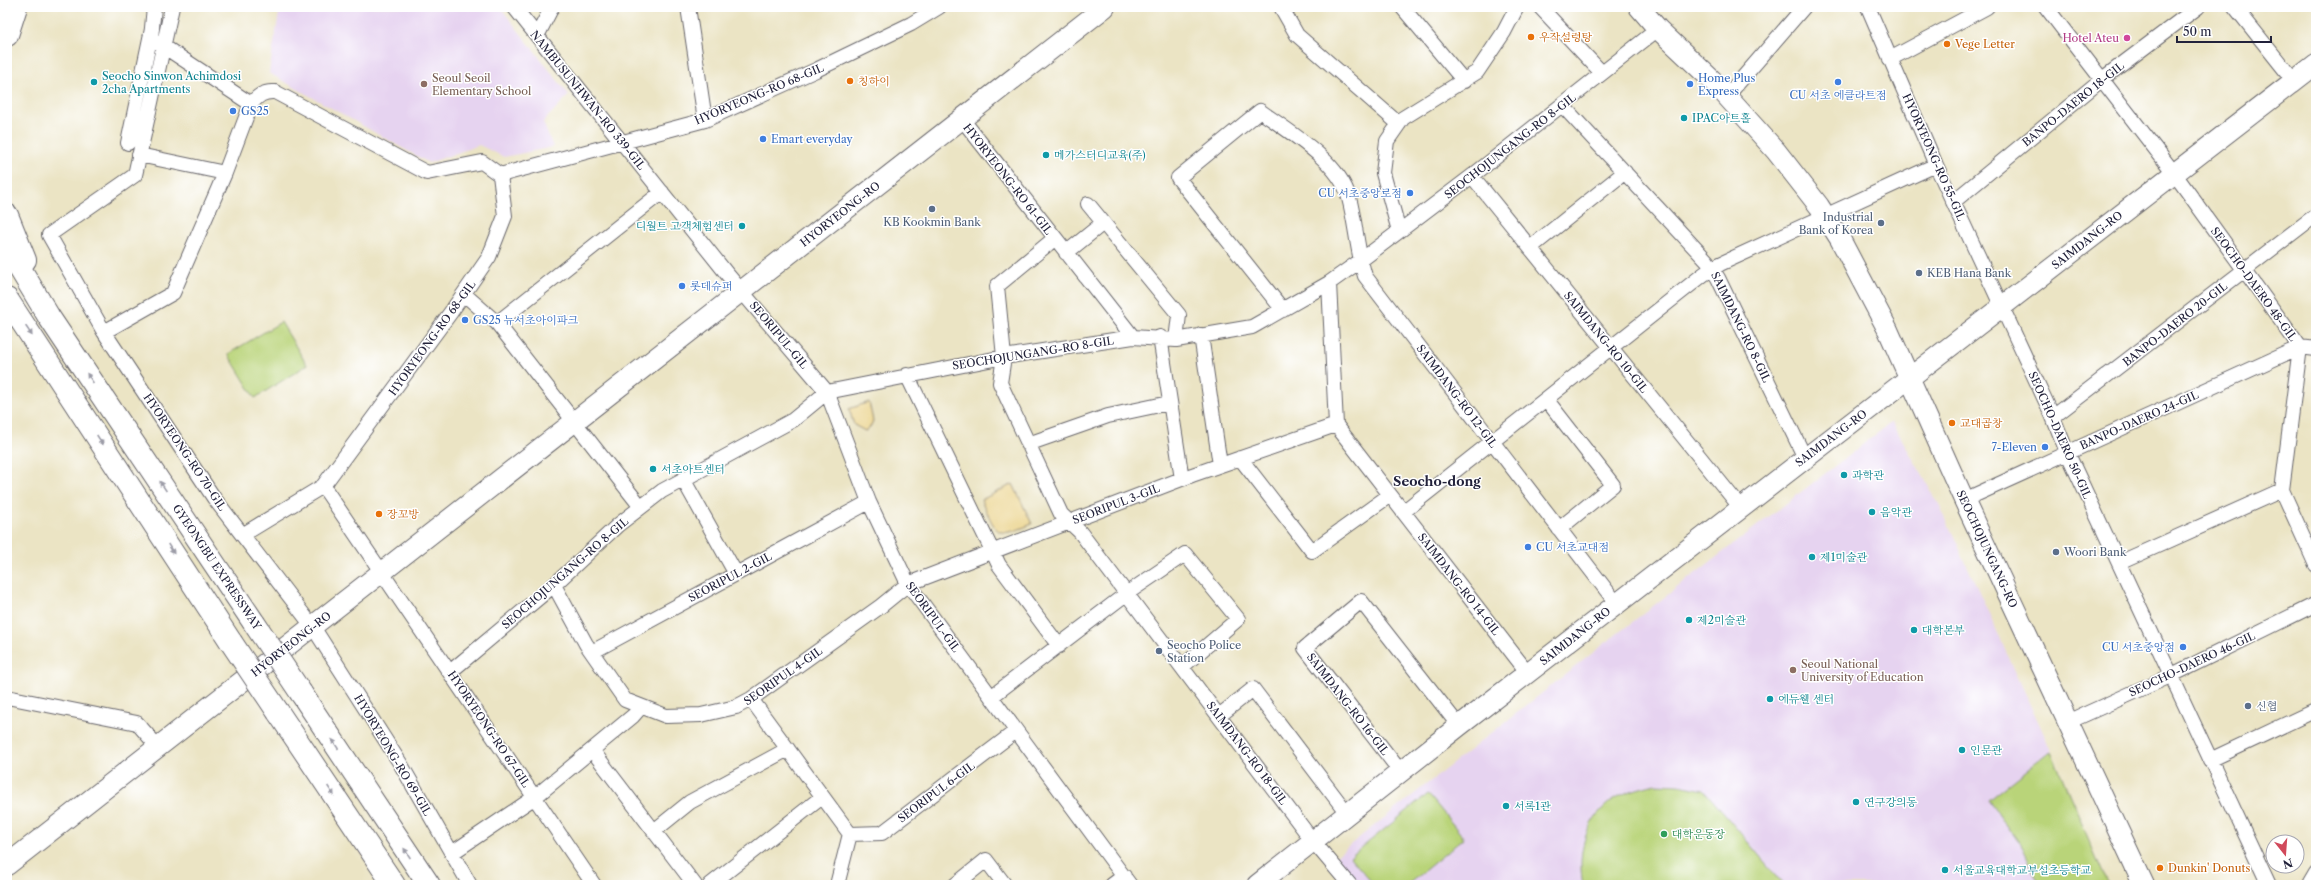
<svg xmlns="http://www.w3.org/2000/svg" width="2323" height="892" viewBox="0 0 2323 892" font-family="'Libre Caslon Text','Noto Serif KR',serif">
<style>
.built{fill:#e6d3f0}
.green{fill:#b9d479;stroke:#6e7b5a}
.sand{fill:#eeda9e;stroke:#887e6c}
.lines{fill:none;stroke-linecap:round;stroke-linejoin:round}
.minor-casing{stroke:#68666b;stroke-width:16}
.secondary-casing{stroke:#68666b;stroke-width:22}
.trunk-casing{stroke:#68666b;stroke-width:24}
.minor{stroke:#fff;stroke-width:14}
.secondary{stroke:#fff;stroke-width:20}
.trunk{stroke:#fff;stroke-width:22}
.trunk-bridge-casing{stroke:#68666b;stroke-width:24;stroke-linecap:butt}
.trunk-bridge{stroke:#fff;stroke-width:22}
.oneway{fill:#9c9ca7}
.food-dot{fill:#e8710a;stroke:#fff;stroke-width:1.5}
.hotel-dot{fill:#d1479c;stroke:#fff;stroke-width:1.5}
.culture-dot{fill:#0f9aa8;stroke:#fff;stroke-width:1.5}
.shop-dot{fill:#3f7fe0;stroke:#fff;stroke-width:1.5}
.education-dot{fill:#8d6e63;stroke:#fff;stroke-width:1.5}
.service-dot{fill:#5c6f8a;stroke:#fff;stroke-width:1.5}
.leisure-dot{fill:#2e9e5b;stroke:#fff;stroke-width:1.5}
.labels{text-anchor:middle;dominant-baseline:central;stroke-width:3;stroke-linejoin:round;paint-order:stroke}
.food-label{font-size:11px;fill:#c56008;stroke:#fff;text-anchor:start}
.hotel-label{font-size:11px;fill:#b23c85;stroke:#fff;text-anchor:end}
.culture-label{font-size:11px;fill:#0d838f;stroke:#fff;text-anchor:start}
.education-label{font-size:11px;fill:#785e54;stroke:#fff;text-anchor:start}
.shop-label{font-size:11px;fill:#366cbe;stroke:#fff;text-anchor:start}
.street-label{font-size:11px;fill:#22223b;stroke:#fff}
.service-label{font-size:11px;fill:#4e5e75;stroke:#fff;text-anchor:start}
.leisure-label{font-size:11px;fill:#27864d;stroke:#fff;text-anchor:start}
.quarter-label{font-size:13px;font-weight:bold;fill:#22223b;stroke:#fff}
</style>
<rect width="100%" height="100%" fill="#fff"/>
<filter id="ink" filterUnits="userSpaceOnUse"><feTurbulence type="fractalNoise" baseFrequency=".025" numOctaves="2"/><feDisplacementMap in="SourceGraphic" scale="8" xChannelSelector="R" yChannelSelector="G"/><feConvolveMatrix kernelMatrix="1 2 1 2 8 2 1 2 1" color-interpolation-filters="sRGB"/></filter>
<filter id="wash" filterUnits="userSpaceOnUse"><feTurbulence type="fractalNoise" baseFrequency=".012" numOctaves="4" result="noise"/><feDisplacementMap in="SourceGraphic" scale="16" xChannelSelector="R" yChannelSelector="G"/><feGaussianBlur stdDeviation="0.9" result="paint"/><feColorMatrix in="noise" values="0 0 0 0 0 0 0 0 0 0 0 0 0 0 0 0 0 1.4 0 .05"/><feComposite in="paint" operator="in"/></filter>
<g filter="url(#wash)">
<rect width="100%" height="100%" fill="#ebe4c4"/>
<!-- built -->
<path class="built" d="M 280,7 L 500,7 L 569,95 L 543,122 L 553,147 L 504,157 L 479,145 L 429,163 L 269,73 Z
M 1892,422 L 1940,506 L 2046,739 L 2108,885 L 1360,885 L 1336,856 L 1609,640 Z"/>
<!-- green -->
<path class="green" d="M 281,322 L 307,365 L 255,398 L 228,354 Z
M 2051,751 L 2108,885 L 2040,885 L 2023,848 L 1989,800 Z
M 1655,784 L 1679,785 L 1704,790 L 1784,885 L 1583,885 C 1577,855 1584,822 1610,802 C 1622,792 1641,788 1655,784 Z
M 1428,794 L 1464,838 L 1407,885 L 1374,885 L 1350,857 Z"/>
<!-- sand -->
<path class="sand" d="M 869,402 L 873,421 L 869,429 L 865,431 L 854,425 L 849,409 Z
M 1013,484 L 1032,524 C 994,540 998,534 981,500 Z"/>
</g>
<g filter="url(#ink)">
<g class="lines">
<!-- minor casing -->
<g class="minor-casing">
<path id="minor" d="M 154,7 L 151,38 L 251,104
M 172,7 L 135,175 L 49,235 L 104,332 L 214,498 L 313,627 L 400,763 L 470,885
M 514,7 L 727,274 L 827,392 L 869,502 L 908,584 L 1130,885
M 688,7 L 705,120
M 1281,7 L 1297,35 L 1399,124
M 1402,7 L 1464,81
M 1540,7 L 1602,73
M 1868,7 L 1936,165 L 2053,417 L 2067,452 L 2269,885
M 2046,7 L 2174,173 L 2300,347 L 2282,490 L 2316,565
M 2235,7 L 2294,81
M 537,36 L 552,7
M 1890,59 L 1987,7
M 1727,96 L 1804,7
M 1562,105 L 1707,261 L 1718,278 L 1805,458
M 962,119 L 1133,337
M 128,143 L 152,29
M 139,155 L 225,173
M 1472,176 L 1741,508
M 1953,202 L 2101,80 L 2198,7
M 1088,204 L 1179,315 L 1176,340
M 1399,231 L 1383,173 L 1387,141 L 1403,118 L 1477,72 L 1504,32 L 1517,7
M 1054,239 L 997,286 L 1004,357 L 1000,383 L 1061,514 L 1080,532 L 1312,840 L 1350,885
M 1530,248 L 1625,172
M 1066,253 L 1103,223
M 1329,283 L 1336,425
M 464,294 L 497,323 L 641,507
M 1283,310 L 1178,178 L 1260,111 C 1288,131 1340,162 1349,198 C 1356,224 1357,251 1365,276 L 1617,604
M 497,323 L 662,192
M 104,332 L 173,293 L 225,173 L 251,104 C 258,96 263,91 275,92 L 427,173 L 482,162 L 500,175
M 1201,335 L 1220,465
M 1160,337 L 1182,479
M 907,375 L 999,565 L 1059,646
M 1546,399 L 1613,485 L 1559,529
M 2053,417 L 2316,215
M 1336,425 L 1528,673
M 1028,444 L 1108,416 L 1169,403
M 1240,458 L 1312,551 L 1390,495
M 683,479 L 736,574
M 323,486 L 594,885
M 1964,500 L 2300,347 L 2316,349
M 1403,512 L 1704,274 L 1720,264 L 1936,165
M 244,534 L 323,486 L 451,312 L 489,257 L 505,216 L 500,175 L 705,120 L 816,70 L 911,24 L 939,7
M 2119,563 L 2282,490
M 554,585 L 586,644 L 625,700 L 666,716 L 701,715 L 736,707 L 751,699 L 881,606 L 908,584 L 1192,475 L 1336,425
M 592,652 L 869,502
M 450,672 L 554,585 L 618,525 L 662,491 L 793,420 L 827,392 L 1004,357 L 1133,337 L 1176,340 L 1252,327 L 1329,283 L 1360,261 L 1472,176 L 1658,29
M 7,697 L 137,723 L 158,747
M 991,697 L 1126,594 L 1185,554 L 1238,619 L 1182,667
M 751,699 L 850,834 L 882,833 L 1016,731
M 1219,716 L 1253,689 L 1347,813
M 2068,722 L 2170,676 L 2316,604
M 592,750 L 695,885
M 2210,760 L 2316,710
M 1400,771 L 1305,648 L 1361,601 L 1459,726
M 654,831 L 690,802 L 788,749
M 452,853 L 535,797 L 633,716 L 640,708
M 710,885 L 822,797
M 837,885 L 850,834
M 955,885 L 986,860 L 1005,885
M 1112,885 L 1124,876
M 2309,885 L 2316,873"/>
</g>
<!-- secondary casing -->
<g class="secondary-casing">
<path id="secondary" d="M 1639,7 L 1658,29 L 1712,80 L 1776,151 L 1819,206 L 1840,239 L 1888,330 L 1964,500 L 2144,885
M 7,865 L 1105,7
M 1257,885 L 1459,726 L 2316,64"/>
</g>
<!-- trunk casing -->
<g class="trunk-casing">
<path id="trunk" d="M 7,35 L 16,7
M 7,215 L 25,260
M 7,247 L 49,317 L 254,623
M 7,299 L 231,642
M 301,693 L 429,885
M 278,712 L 394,885"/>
</g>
<!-- minor -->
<use href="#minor" class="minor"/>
<!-- secondary -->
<use href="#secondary" class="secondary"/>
<!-- trunk -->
<use href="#trunk" class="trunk"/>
<!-- trunk-bridge casing -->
<g class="trunk-bridge-casing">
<path id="trunk-bridge" d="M 254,623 L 301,693
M 231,642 L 278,712"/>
</g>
<!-- trunk-bridge -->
<use href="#trunk-bridge" class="trunk-bridge"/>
</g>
<!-- one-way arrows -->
<defs><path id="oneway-solid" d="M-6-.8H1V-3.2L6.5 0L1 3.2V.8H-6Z"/></defs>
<g class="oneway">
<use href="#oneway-solid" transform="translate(29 331) rotate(56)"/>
<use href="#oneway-solid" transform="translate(90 378) rotate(-124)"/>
<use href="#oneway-solid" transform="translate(100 440) rotate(57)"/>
<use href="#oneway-solid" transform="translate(163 486) rotate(-124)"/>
<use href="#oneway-solid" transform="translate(171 549) rotate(57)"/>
<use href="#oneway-solid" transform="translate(335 744) rotate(-124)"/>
<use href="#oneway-solid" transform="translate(331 791) rotate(56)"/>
<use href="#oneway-solid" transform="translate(407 853) rotate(-124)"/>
</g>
</g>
<!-- markers -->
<g class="food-dot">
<circle cx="1531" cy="37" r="4"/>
<circle cx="1947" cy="44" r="4"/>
<circle cx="850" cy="81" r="4"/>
<circle cx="1952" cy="423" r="4"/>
<circle cx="379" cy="514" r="4"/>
<circle cx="2160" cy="868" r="4"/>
</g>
<circle class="hotel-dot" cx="2127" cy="38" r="4"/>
<g class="culture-dot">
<circle cx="94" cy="82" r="4"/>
<circle cx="1684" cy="118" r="4"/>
<circle cx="1046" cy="155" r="4"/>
<circle cx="742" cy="226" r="4"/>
<circle cx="653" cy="469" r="4"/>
<circle cx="1844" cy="475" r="4"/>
<circle cx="1872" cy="512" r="4"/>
<circle cx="1812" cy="557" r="4"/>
<circle cx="1689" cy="620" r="4"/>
<circle cx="1914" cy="630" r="4"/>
<circle cx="1770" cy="699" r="4"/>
<circle cx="1962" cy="750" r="4"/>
<circle cx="1856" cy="802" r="4"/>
<circle cx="1506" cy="806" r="4"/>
<circle cx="1945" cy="870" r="4"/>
</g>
<g class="shop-dot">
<circle cx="1838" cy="82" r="4"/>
<circle cx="1690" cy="84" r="4"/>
<circle cx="233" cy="111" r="4"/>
<circle cx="763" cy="139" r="4"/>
<circle cx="1410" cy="193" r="4"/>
<circle cx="682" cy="286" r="4"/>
<circle cx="465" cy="320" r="4"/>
<circle cx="2045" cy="447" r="4"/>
<circle cx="1528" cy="547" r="4"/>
<circle cx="2183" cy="647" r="4"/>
</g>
<g class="education-dot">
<circle cx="424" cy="84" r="4"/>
<circle cx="1793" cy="670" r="4"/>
</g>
<g class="service-dot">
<circle cx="932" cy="209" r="4"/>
<circle cx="1881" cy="223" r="4"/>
<circle cx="1919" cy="273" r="4"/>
<circle cx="2056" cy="552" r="4"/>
<circle cx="1159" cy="651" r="4"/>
<circle cx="2248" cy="706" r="4"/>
</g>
<circle class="leisure-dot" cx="1664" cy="834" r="4"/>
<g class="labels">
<!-- food labels -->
<g class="food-label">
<text x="1539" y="37">우작설렁탕</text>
<text x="1955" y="44">Vege Letter</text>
<text x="858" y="81">칭하이</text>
<text x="1960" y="423">교대곱창</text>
<text x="387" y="514">장꼬방</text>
<text x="2168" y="868">Dunkin' Donuts</text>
</g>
<!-- hotel labels -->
<g class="hotel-label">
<text x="2119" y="38">Hotel Ateu</text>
</g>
<!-- culture labels -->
<g class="culture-label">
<text x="102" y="76">Seocho Sinwon Achimdosi<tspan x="102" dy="13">2cha Apartments</tspan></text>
<text x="1692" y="118">IPAC아트홀</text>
<text x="1054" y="155">메가스터디교육(주)</text>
<text x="734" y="226" text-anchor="end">디월트 고객체험센터</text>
<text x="661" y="469">서초아트센터</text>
<text x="1852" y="475">과학관</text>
<text x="1880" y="512">음악관</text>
<text x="1820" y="557">제1미술관</text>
<text x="1697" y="620">제2미술관</text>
<text x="1922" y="630">대학본부</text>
<text x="1778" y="699">에듀웰 센터</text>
<text x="1970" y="750">인문관</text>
<text x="1864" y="802">연구강의동</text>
<text x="1514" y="806">서록1관</text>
<text x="1953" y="870">서울교육대학교부설초등학교</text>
</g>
<!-- education labels -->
<g class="education-label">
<text x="432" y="78">Seoul Seoil<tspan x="432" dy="13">Elementary School</tspan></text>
<text x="1801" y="664">Seoul National<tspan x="1801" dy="13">University of Education</tspan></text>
</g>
<!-- shop labels -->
<g class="shop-label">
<text x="1698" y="78">Home Plus<tspan x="1698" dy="13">Express</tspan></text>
<text x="1838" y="95" text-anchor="middle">CU 서초 에클라트점</text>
<text x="241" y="111">GS25</text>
<text x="771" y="139">Emart everyday</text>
<text x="1402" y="193" text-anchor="end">CU 서초중앙로점</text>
<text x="690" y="286">롯데슈퍼</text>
<text x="473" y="320">GS25 뉴서초아이파크</text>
<text x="2037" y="447" text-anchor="end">7-Eleven</text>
<text x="1536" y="547">CU 서초교대점</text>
<text x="2175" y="647" text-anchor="end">CU 서초중앙점</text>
</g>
<!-- street labels -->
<g class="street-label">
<text transform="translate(759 94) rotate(-23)">HYORYEONG-RO 68-GIL</text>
<text transform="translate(588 100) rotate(51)">NAMBUSUNHWAN-RO 339-GIL</text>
<text transform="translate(2073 104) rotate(-39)">BANPO-DAERO 18-GIL</text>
<text transform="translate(1510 146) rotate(-38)">SEOCHOJUNGANG-RO 8-GIL</text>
<text transform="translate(1934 157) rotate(66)">HYORYEONG-RO 55-GIL</text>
<text transform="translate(1008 179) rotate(52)">HYORYEONG-RO 61-GIL</text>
<text transform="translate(840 214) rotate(-38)">HYORYEONG-RO</text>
<text transform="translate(2087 240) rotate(-38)">SAIMDANG-RO</text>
<text transform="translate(2254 284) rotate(54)">SEOCHO-DAERO 48-GIL</text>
<text transform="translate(2175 324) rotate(-38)">BANPO-DAERO 20-GIL</text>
<text transform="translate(1741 327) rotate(64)">SAIMDANG-RO 8-GIL</text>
<text transform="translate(779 335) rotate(50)">SEORIPUL-GIL</text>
<text transform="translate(432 338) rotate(-54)">HYORYEONG-RO 68-GIL</text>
<text transform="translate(1606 342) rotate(51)">SAIMDANG-RO 10-GIL</text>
<text transform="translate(1033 353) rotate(-9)">SEOCHOJUNGANG-RO 8-GIL</text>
<text transform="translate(1457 396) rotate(53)">SAIMDANG-RO 12-GIL</text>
<text transform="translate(2139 420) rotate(-24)">BANPO-DAERO 24-GIL</text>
<text transform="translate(2060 435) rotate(66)">SEOCHO-DAERO 50-GIL</text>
<text transform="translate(1831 438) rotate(-37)">SAIMDANG-RO</text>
<text transform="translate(185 452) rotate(56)">HYORYEONG-RO 70-GIL</text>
<text transform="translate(1116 504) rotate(-21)">SEORIPUL 3-GIL</text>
<text transform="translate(1987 549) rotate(65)">SEOCHOJUNGANG-RO</text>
<text transform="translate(217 567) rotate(56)">GYEONGBU EXPRESSWAY</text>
<text transform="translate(565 573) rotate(-41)">SEOCHOJUNGANG-RO 8-GIL</text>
<text transform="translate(730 577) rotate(-28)">SEORIPUL 2-GIL</text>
<text transform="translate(1459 584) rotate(52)">SAIMDANG-RO 14-GIL</text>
<text transform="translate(933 617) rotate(54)">SEORIPUL-GIL</text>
<text transform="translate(1575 636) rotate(-38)">SAIMDANG-RO</text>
<text transform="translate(291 644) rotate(-38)">HYORYEONG-RO</text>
<text transform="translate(2192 664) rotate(-25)">SEOCHO-DAERO 46-GIL</text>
<text transform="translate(783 676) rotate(-35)">SEORIPUL 4-GIL</text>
<text transform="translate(1348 704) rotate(52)">SAIMDANG-RO 16-GIL</text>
<text transform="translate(489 729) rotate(56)">HYORYEONG-RO 67-GIL</text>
<text transform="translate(1247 753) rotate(53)">SAIMDANG-RO 18-GIL</text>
<text transform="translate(393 755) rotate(59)">HYORYEONG-RO 69-GIL</text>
<text transform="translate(936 792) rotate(-37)">SEORIPUL 6-GIL</text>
</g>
<!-- service labels -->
<g class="service-label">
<text x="1873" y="217" text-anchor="end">Industrial<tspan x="1873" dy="13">Bank of Korea</tspan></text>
<text x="932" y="222" text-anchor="middle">KB Kookmin Bank</text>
<text x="1927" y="273">KEB Hana Bank</text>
<text x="2064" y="552">Woori Bank</text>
<text x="1167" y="645">Seocho Police<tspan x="1167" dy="13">Station</tspan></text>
<text x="2256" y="706">신협</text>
</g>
<!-- leisure labels -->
<g class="leisure-label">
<text x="1672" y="834">대학운동장</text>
</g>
<!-- quarter labels -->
<g class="quarter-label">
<text x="1437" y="481">Seocho-dong</text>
</g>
</g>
<!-- margin -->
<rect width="2323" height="892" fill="none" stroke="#fff" stroke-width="24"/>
<!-- north arrow -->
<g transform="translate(2285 854) rotate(163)"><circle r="19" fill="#ffffff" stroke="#a7a7b1"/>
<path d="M0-3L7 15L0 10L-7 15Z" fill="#d1495b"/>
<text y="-6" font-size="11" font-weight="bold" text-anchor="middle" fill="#22223b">N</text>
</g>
<!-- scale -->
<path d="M2177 36v6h94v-6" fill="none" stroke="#22223b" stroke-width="2"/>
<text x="2183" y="36" font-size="12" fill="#22223b" stroke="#ffffff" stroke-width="3" paint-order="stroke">50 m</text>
</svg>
